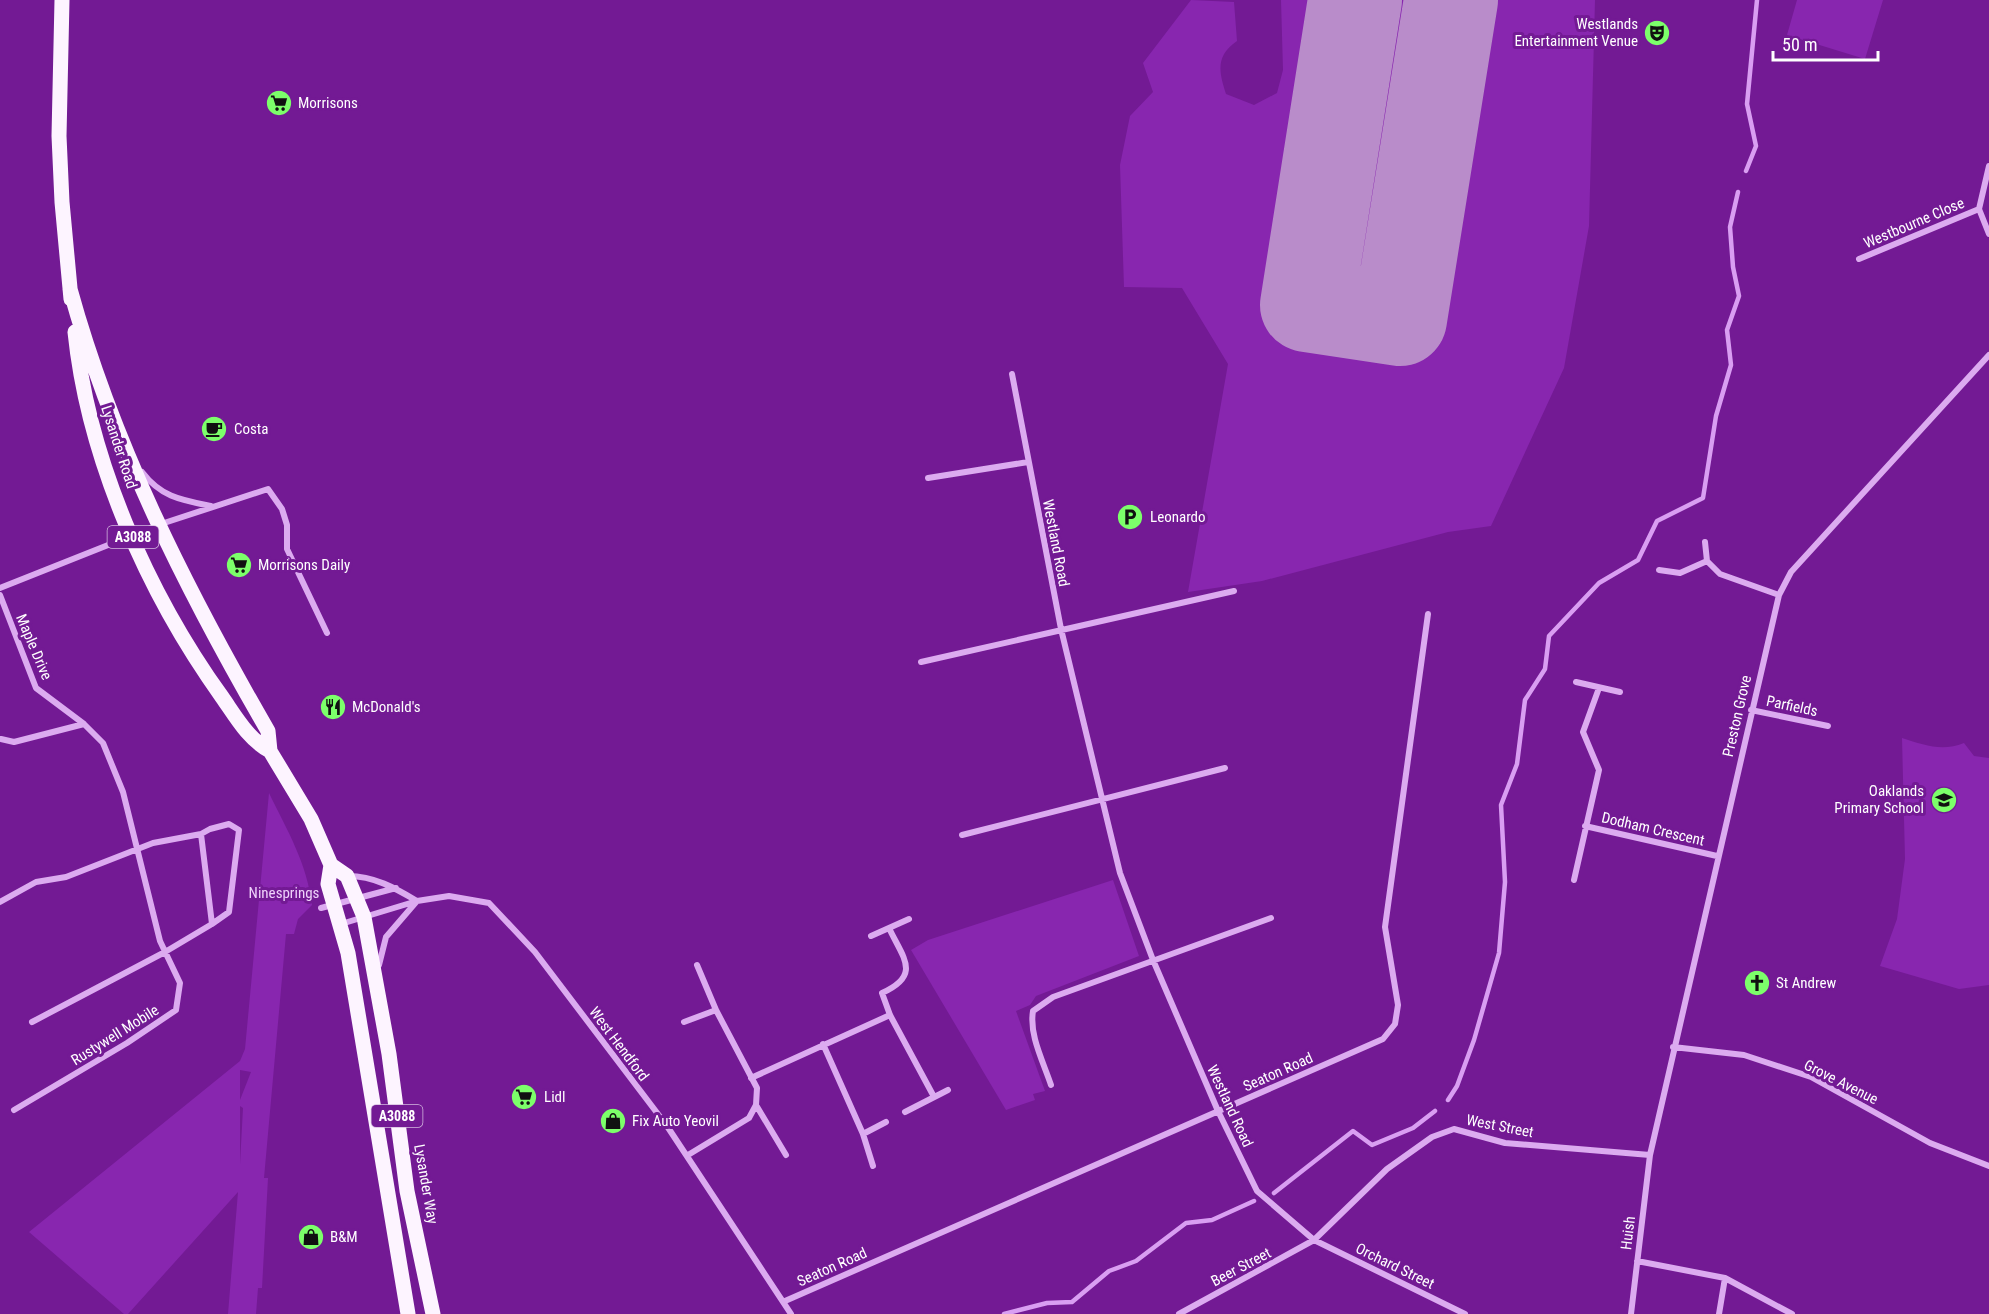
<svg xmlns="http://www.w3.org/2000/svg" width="1989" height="1314" viewBox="0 0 1989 1314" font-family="'Roboto Condensed',sans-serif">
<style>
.green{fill:#8826af;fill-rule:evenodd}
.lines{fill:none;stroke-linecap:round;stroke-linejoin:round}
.stream{stroke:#d99ef2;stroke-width:4.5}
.runway{stroke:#b98cca;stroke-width:94}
.minor{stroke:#dcabf0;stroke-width:6}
.primary{stroke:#fdf4ff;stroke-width:15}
.labels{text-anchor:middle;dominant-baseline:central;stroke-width:6;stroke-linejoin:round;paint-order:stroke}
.shield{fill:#731a94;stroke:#d5badf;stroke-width:1.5}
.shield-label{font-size:14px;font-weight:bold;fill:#fff}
.poi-label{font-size:15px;fill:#fff;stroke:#731a94;text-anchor:start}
.street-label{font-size:15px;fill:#fff;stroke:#731a94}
.park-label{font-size:15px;fill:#efd2fb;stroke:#731a94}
</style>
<rect width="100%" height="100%" fill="#731a94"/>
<!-- green -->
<path class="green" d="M 1191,0 L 1234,2 L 1237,41 C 1215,56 1219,72 1226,94 L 1254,105 L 1277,93 L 1283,70 L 1281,0 L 1595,0 L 1589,226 L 1564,368 L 1491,526 L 1448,532 L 1262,581 L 1188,592 L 1228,364 L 1182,288 L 1124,287 L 1120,165 L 1130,116 L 1153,92 L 1143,63 Z
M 1797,0 L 1883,0 L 1865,59 L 1787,35 Z
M 1902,738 C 1924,745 1942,752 1964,743 L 1974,756 L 1989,758 L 1989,985 L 1959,989 L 1880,966 L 1897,919 L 1905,859 Z
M 269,793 C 287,830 307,863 312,905 L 298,919 L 294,934 L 286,934 L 264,1178 L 268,1178 L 262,1288 L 258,1288 L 256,1314 L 228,1314 L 238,1192 L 128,1314 L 124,1314 L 29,1232 L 240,1061 L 245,1049 ZM 240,1070 L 251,1072 L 240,1100 ZM 240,1106 L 243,1108 L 240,1164 Z
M 1113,880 L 1139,956 L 1036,996 L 1030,1005 L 1016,1011 L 1045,1091 L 1033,1094 L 1035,1100 L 1006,1110 L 911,950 L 928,940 Z"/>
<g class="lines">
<!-- stream -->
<path class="stream" d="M 1746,171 L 1756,146 L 1747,104 L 1757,0
M 1448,1100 L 1457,1086 L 1474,1040 L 1499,953 L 1505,882 L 1501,805 L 1517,764 L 1525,700 L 1545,669 L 1549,636 L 1599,583 L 1638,560 L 1657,521 L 1703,498 L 1716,416 L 1731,365 L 1727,330 L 1739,296 L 1733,267 L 1730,227 L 1738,192
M 1274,1193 L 1353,1131 L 1372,1145 L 1413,1128 L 1435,1111
M 1004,1314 L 1047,1303 L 1072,1302 L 1109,1271 L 1136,1261 L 1186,1223 L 1212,1220 L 1254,1201"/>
<!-- runway -->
<path class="runway" d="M 1355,0 L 1307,305 L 1400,319 L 1451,0"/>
<!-- minor -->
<path class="minor" d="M 1989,166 L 1979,209 L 1989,234
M 1859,259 L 1979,209
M 1012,374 L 1061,629 L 1120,873 L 1153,960 L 1218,1111 L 1257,1191 L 1314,1240 L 1465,1314
M 142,472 C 161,497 181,500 211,506
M 928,478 L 1028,462
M 1705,542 L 1707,561 L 1720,574 L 1779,595
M 1659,570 L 1680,573 L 1707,561
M 0,588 L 161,524 L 268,489 L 282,509 L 287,525 L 287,549 L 327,633
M 0,595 L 36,688 L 84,724 L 103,743 L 123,792 L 160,941 L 180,983 L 176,1010 L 127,1043 L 14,1110
M 921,662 L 1234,591
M 1576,682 L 1620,692
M 1751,710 L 1828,726
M 1,739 L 14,742 L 84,724
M 1585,826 L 1717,856
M 201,834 L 210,829 L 229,824 L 239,830 L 229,912 L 212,924
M 962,835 L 1225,768
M 348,876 C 374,876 395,888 417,901
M 1574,880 L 1599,770 L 1583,732 L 1599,688
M 0,902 L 36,882 L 66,877 L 153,843 L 201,834 L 212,924 L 165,952 L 32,1022
M 321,908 L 396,888
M 341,924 L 417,901 L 449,896 L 489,903 L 535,952 L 667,1126 L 791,1314
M 889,928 C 903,958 922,975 882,993 L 890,1015 L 933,1095
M 871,936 L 909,919
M 379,965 L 386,937 L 417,901
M 684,1022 L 716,1010
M 823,1044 L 863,1134 L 873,1166
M 1673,1047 L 1744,1055 L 1811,1077 L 1930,1143 L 1989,1166
M 751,1078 L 890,1015
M 1051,1085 C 1043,1061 1029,1035 1033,1011 L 1053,997 L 1271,918
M 756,1105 L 786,1155
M 905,1112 L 948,1090
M 863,1134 L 886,1122
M 688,1155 L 749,1118 L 756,1105 L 757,1088 L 716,1010 L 697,965
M 1637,1261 L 1725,1278 L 1792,1314
M 785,1301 L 1383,1039 L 1395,1024 L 1398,1005 L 1385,927 L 1428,614
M 1179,1314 L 1314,1240 L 1387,1169 L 1432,1137 L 1454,1129 L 1505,1143 L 1650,1155
M 1631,1314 L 1650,1155 L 1779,595 L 1791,572 L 1989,355
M 1719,1314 L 1725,1278"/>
<!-- primary -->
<path class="primary" d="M 62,0 L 59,136 L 62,202 L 71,299
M 70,289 C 113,445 187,591 268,731 L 270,751 L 311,819 L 331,865 L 347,876 L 364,917 L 389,1054 L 407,1191 L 433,1314
M 75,332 C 88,459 148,594 222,697 C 236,717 248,739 270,751
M 331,865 L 328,884 L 348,953 L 408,1314"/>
</g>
<!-- icons -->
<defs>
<g id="theatre-disc" transform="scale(1.35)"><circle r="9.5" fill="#7cff6a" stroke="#731a94"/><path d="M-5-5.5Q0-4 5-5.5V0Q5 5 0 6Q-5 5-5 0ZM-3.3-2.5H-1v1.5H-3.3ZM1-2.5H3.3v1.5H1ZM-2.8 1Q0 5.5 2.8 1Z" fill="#111"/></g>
<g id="supermarket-disc" transform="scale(1.35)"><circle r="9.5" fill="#7cff6a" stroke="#731a94"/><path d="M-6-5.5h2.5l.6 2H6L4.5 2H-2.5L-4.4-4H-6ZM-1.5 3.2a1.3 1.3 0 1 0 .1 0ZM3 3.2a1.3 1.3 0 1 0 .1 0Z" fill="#111"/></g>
<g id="cafe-disc" transform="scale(1.35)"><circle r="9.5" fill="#7cff6a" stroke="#731a94"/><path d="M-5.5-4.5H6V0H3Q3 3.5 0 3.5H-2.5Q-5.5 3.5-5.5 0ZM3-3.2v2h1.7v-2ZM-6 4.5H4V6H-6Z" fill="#111"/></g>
<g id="parking-disc" transform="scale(1.35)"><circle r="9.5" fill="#7cff6a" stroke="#731a94"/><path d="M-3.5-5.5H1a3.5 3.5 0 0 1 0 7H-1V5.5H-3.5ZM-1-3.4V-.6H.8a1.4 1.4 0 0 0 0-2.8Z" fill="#111"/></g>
<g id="restaurant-disc" transform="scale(1.35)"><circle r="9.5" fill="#7cff6a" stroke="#731a94"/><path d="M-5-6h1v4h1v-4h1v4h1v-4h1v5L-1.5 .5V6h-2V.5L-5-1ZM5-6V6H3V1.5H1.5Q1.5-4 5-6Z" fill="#111"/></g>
<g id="school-disc" transform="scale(1.35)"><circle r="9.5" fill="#7cff6a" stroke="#731a94"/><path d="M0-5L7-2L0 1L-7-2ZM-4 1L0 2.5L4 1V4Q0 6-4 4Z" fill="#111"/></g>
<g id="church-disc" transform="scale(1.35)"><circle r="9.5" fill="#7cff6a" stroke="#731a94"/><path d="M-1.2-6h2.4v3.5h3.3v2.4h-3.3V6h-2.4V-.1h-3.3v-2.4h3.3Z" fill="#111"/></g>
<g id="shop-disc" transform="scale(1.35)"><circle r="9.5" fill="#7cff6a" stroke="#731a94"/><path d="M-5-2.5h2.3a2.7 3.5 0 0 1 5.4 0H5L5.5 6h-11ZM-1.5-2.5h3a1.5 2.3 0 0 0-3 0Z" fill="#111"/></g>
</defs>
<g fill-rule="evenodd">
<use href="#theatre-disc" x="1657" y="33"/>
<use href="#supermarket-disc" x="279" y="103"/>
<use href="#cafe-disc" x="214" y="429"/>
<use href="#parking-disc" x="1130" y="517"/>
<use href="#supermarket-disc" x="239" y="565"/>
<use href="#restaurant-disc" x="333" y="707"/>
<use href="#school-disc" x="1944" y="800"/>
<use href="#church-disc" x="1757" y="983"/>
<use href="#supermarket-disc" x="524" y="1097"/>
<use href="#shop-disc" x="613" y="1121"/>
<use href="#shop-disc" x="311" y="1237"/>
</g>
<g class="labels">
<!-- shield labels -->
<g class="shield">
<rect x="107.5" y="526" width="51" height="22" rx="4.5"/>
<rect x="371.5" y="1105" width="51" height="22" rx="4.5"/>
</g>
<g class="shield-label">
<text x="133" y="537">A3088</text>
<text x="397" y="1116">A3088</text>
</g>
<!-- poi labels -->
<g class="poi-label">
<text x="1638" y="24" text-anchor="end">Westlands<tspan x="1638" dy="17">Entertainment Venue</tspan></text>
<text x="298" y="103">Morrisons</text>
<text x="234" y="429">Costa</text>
<text x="1150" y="517">Leonardo</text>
<text x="258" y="565">Morrisons Daily</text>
<text x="352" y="707">McDonald's</text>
<text x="1924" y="791" text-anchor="end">Oaklands<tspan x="1924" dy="17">Primary School</tspan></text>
<text x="1776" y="983">St Andrew</text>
<text x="544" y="1097">Lidl</text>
<text x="632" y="1121">Fix Auto Yeovil</text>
<text x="330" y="1237">B&amp;M</text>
</g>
<!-- street labels -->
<g class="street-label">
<text transform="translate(1914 223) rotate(-23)">Westbourne Close</text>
<text transform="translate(119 447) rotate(72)">Lysander Road</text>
<text transform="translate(1056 543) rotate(79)">Westland Road</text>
<text transform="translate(34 647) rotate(67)">Maple Drive</text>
<text transform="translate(1792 706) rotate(12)">Parfields</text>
<text transform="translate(1737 716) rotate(-77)">Preston Grove</text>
<text transform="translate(1653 829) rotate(13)">Dodham Crescent</text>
<text transform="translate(115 1035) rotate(-32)">Rustywell Mobile</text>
<text transform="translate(619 1044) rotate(53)">West Hendford</text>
<text transform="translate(1278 1072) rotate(-24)">Seaton Road</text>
<text transform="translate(1841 1082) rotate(27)">Grove Avenue</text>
<text transform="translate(1230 1106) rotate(65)">Westland Road</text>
<text transform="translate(1500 1126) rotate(11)">West Street</text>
<text transform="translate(426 1184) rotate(80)">Lysander Way</text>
<text transform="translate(1628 1233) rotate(-83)">Huish</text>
<text transform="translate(1395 1266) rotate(26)">Orchard Street</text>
<text transform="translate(832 1267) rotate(-24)">Seaton Road</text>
<text transform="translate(1241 1267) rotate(-28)">Beer Street</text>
</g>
<!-- park labels -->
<g class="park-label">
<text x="284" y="893">Ninesprings</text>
</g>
</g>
<!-- scale -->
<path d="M1773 51v9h105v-9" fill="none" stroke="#ffffff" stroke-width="3"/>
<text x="1782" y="51" font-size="18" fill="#ffffff" stroke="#731a94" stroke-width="4.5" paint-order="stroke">50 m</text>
</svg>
